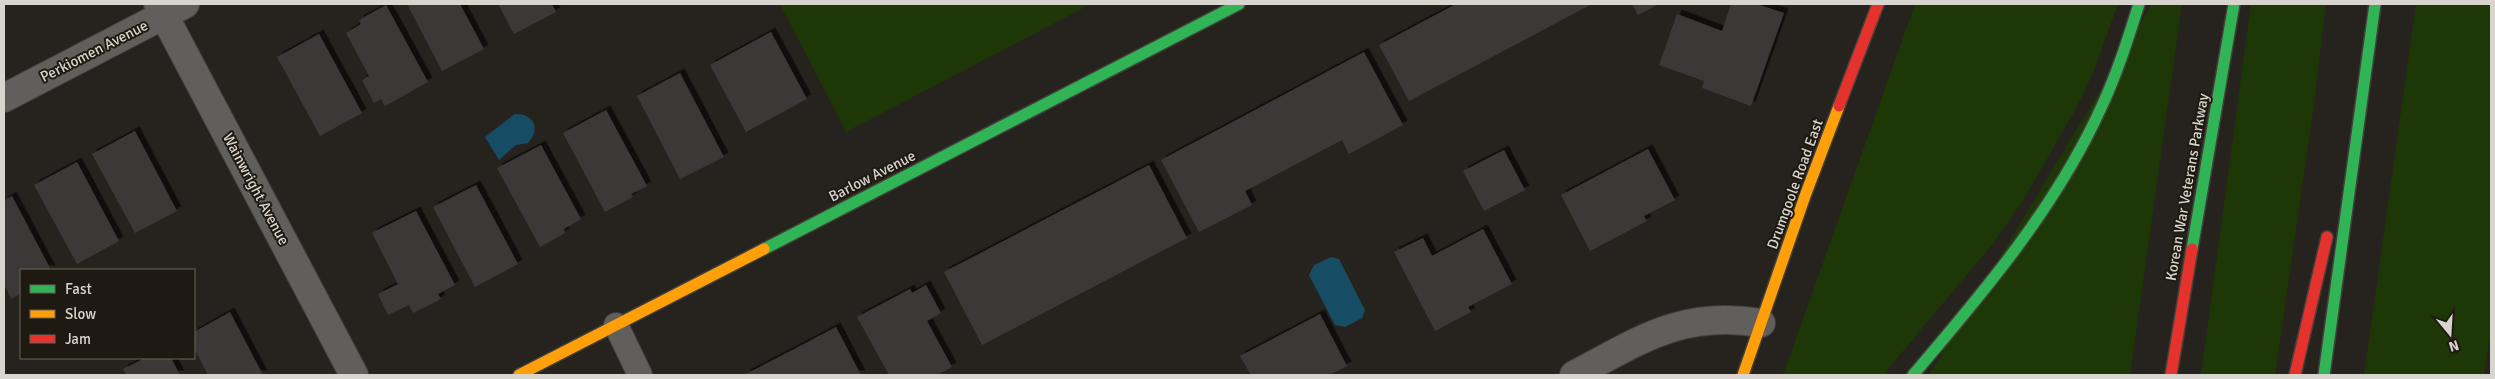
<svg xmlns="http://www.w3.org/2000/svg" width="2495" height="379" viewBox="0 0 2495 379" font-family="Signika,sans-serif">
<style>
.green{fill:#1e3706}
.water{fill:#174d64}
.building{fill:#3c3837;filter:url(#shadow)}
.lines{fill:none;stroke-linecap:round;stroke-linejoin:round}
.lane-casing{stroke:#43403b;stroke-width:26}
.street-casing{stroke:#43403b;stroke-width:30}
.fast-casing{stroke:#43403b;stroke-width:14}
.slow-casing{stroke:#43403b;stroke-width:14}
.jam-casing{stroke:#43403b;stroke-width:14}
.lane{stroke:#615f5b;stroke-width:24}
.street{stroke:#615f5b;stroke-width:28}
.fast{stroke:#30b455;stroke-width:11}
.slow{stroke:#ff9f0a;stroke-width:11}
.jam{stroke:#e5322d;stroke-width:11}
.labels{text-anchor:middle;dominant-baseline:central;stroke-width:4;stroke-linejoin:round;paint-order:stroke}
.street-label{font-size:15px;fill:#d8d4ce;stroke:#1f1a11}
</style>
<defs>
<filter id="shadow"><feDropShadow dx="4.5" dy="-4.5" stdDeviation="0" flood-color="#0009"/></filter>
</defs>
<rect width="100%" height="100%" fill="#26231e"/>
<!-- green -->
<path class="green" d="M 780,4 L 1091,4 L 846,132 Z
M 1915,4 L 2118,4 L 2093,73 L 2075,110 L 2024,199 L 1995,241 L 1883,375 L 1783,375 Z
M 2152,4 L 2182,4 L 2130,375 L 1929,375 Z
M 2251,4 L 2326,4 L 2313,111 L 2275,375 L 2201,375 Z
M 2416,4 L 2491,4 L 2491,329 L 2484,375 L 2364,375 Z"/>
<!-- water -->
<path class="water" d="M 515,114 C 534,113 541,130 528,143 L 516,145 L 499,160 L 485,137 Z
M 1331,257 L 1339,259 L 1365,310 L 1362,318 L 1345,327 L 1335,325 L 1309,275 L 1314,265 Z"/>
<!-- building -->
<path class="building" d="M 407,4 L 460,4 L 484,49 L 442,71 Z
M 498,4 L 552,4 L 556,12 L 514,34 Z
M 1456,4 L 1592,4 L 1409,101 L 1379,45 Z
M 1632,4 L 1659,4 L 1638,15 Z
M 1731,4 L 1757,4 L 1784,13 L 1751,106 L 1702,88 L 1704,81 L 1659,65 L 1677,14 L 1722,31 Z
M 386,5 L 428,82 L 385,106 L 381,99 L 374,103 L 362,80 L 369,76 L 346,33 L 361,24 L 359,20 Z
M 771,32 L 807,99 L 746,132 L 710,65 Z
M 319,34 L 362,113 L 320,136 L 277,57 Z
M 1364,52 L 1403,125 L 1349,154 L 1342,140 L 1268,179 L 1245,191 L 1252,205 L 1199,232 L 1161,160 Z
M 680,73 L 724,157 L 680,179 L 637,96 Z
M 606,110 L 647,186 L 631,194 L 633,197 L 605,212 L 563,133 Z
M 135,131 L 177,211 L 135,233 L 92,154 Z
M 541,145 L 581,219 L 564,229 L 565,233 L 540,247 L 497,168 Z
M 1648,149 L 1675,200 L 1644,216 L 1647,221 L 1590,251 L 1561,195 Z
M 1504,150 L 1525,190 L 1484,211 L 1463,171 Z
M 77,162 L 119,241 L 77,264 L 34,185 Z
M 1149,165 L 1187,238 L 982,345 L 944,272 Z
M 476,185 L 518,264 L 475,287 L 433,207 Z
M 12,196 L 51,270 L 21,270 L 21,293 L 11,299 L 4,284 L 4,201 Z
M 416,211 L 455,285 L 438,294 L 441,299 L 413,313 L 409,305 L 388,315 L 378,294 L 398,284 L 372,233 Z
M 1483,229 L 1512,284 L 1468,307 L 1471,312 L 1435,331 L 1394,252 L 1423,238 L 1432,256 Z
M 926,285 L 941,313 L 927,321 L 952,367 L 937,375 L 889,375 L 857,317 L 910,289 L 912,293 Z
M 230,312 L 263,375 L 208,375 L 194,348 L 194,332 Z
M 1320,314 L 1347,366 L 1329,375 L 1251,375 L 1240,356 Z
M 836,327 L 861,375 L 744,375 L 800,346 Z
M 145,358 L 171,358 L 180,375 L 126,375 L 123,369 Z"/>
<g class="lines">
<!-- lane casing -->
<g class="lane-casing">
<path id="lane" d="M 616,325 L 640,375"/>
</g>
<!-- street casing -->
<g class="street-casing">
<path id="street" d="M 158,4 L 354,375
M 4,98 L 185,4
M 1574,375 C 1641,340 1681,310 1761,323"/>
</g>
<!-- fast casing -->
<g class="fast-casing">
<path id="fast" d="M 764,249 L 1239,4
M 2192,249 L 2234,4
M 1913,375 C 1984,292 2056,207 2101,108 C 2117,74 2128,39 2139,4
M 2324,375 L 2375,4"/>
</g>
<!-- slow casing -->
<g class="slow-casing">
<path id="slow" d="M 519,375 L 764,249
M 1743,375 L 1805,196 L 1839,106"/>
</g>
<!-- jam casing -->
<g class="jam-casing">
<path id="jam" d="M 1839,106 L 1878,4
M 2171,375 L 2192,249
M 2295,375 L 2327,237"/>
</g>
<!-- lane -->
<use href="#lane" class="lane"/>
<!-- street -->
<use href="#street" class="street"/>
<!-- fast -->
<use href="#fast" class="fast"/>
<!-- slow -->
<use href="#slow" class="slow"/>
<!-- jam -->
<use href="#jam" class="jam"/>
</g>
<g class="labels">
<!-- street labels -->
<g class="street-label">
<text transform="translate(94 51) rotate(-27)">Perkiomen Avenue</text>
<text transform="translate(872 176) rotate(-27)">Barlow Avenue</text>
<text transform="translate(1795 184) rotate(-70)">Drumgoole Road East</text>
<text transform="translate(2187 187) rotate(-80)">Korean War Veterans Parkway</text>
<text transform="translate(256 189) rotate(62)">Wainwright Avenue</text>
</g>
</g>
<!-- border -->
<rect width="2495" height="379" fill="none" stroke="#d8d4ce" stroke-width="10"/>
<!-- legend -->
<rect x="20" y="269" width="175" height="90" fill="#1f1a11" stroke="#69645d"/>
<rect x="30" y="285" width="25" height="8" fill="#30b455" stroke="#69645d"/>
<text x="65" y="294" font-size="15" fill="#d8d4ce">Fast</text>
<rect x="30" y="310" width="25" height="8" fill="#ff9f0a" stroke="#69645d"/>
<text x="65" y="319" font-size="15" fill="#d8d4ce">Slow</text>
<rect x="30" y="335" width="25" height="8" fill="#e5322d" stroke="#69645d"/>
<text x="65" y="344" font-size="15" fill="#d8d4ce">Jam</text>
<!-- north arrow -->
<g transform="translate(2450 334) rotate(162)" stroke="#1f1a11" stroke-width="4" paint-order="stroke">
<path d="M0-4L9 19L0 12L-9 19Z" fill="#d8d4ce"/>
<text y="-8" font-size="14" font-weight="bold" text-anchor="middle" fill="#d8d4ce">N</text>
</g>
</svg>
